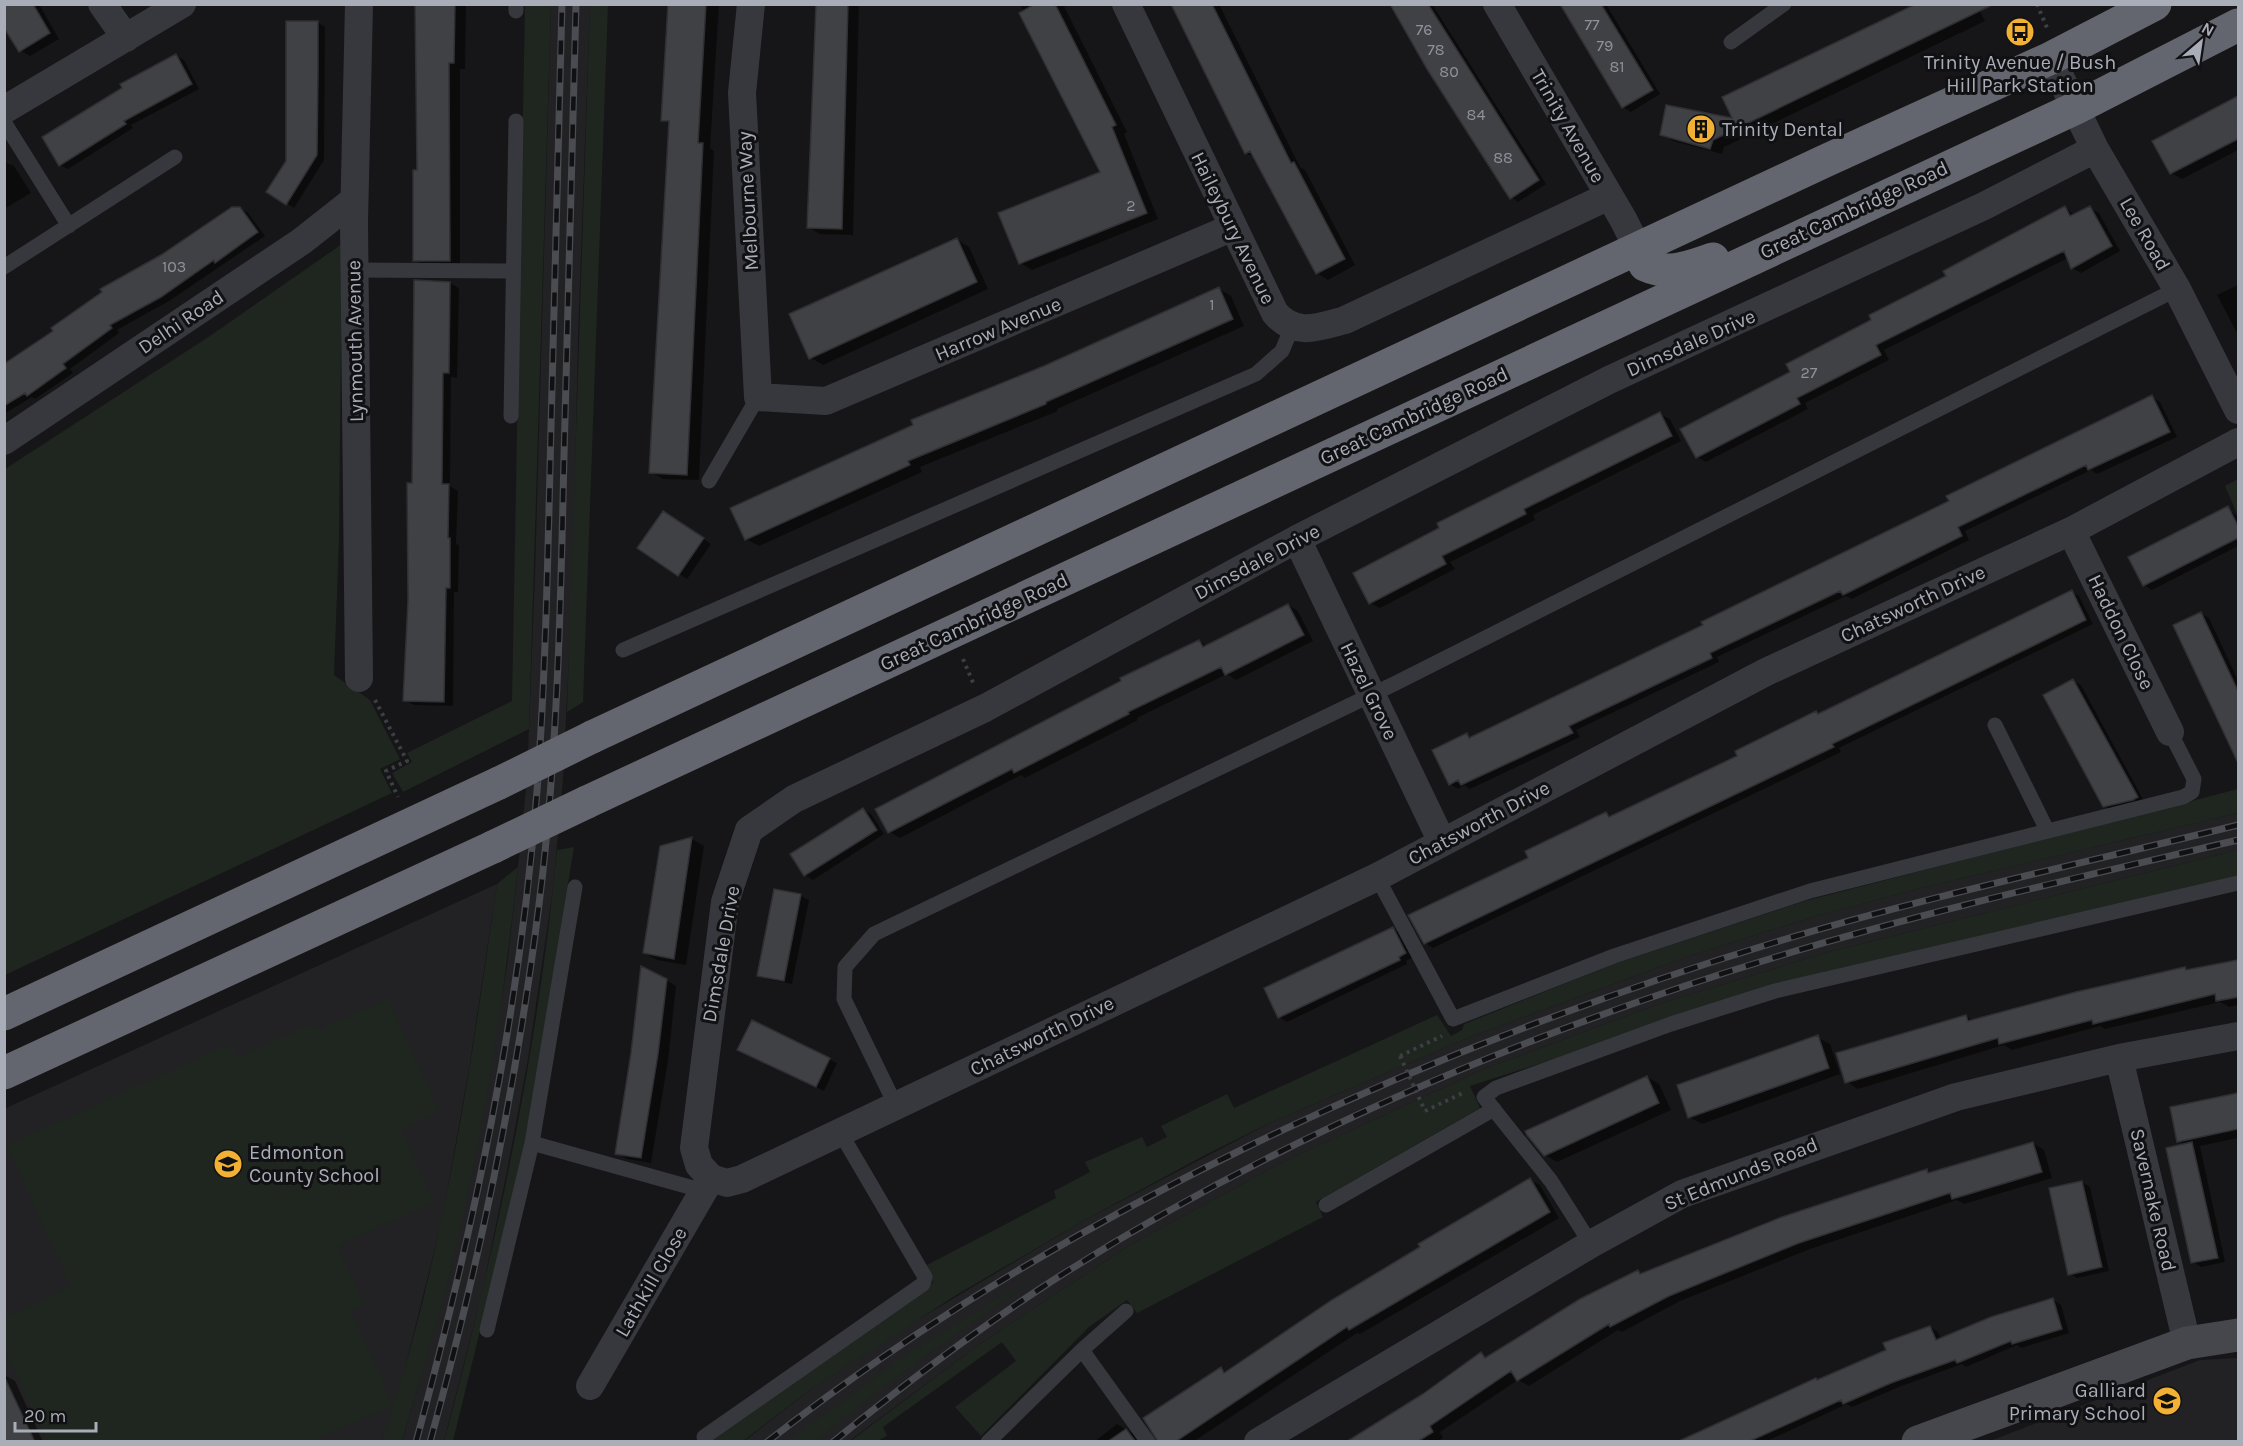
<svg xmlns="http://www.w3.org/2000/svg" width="2243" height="1446" viewBox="0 0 2243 1446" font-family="Karla,sans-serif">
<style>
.built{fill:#222225}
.green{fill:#1e261f}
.shadow{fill:#0007}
.building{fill:#404145;stroke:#303034;stroke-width:1.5}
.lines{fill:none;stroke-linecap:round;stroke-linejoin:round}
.path{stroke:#3d3f44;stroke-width:4;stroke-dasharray:3 4.5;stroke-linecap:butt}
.lane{stroke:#37383d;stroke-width:15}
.street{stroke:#37383d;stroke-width:28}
.secondary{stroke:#45474d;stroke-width:33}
.highway{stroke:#63666e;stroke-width:33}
.rail-casing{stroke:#4a4c52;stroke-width:7}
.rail{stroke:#111113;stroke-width:4.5;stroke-dasharray:14;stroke-linecap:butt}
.path-bridge{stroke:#3d3f44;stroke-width:4;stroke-dasharray:3 4.5;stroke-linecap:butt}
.highway-bridge{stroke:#63666e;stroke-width:33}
.labels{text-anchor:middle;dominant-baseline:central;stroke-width:6;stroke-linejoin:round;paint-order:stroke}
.number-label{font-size:16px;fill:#8e929b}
.poi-label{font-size:20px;fill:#a8adb8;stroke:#111113;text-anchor:start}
.street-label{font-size:20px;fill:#a8adb8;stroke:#111113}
</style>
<rect width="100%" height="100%" fill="#161618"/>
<!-- built -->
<path class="built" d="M 551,5 L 590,5 L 578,338 L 573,575 L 563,779 L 553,889 L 528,1059 L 507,1171 L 482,1293 L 444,1441 L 402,1442 L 447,1283 L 472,1167 L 507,966 L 516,887 L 527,779 L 535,575 Z
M 2238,813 L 2238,850 L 1829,952 L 1659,1004 L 1484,1069 L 1283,1162 L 1132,1244 L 980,1344 L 849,1441 L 743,1442 L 811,1389 L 894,1334 L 1083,1221 L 1272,1122 L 1470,1037 L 1692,955 L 1813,917 L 1917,889 Z
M 497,884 L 469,1069 L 442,1220 L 398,1396 L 382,1441 L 5,1441 L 4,1109 Z
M 2238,1358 L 2238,1441 L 1990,1441 L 2200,1360 Z"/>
<!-- green -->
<path class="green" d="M 590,4 L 608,5 L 583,702 L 567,712 Z
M 525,5 L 551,5 L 529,729 L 403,792 L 392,773 L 412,762 L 407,753 L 512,701 Z
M 342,244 L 339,538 L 334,675 L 370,700 L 400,759 L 380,769 L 392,793 L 5,975 L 5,469 L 210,336 Z
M 2238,479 L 2238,516 L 2225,486 Z
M 2238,789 L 2238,813 L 1917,889 L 1813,917 L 1692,955 L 1470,1037 L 1272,1122 L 1209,1153 L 1083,1221 L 958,1294 L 811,1389 L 743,1441 L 709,1442 L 760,1402 L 933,1282 L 925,1266 L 1056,1198 L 1054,1191 L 1090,1172 L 1085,1162 L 1142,1137 L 1147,1147 L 1167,1137 L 1161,1126 L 1227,1094 L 1234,1108 L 1437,1015 L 1451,1036 L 1462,1030 L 1464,1024 L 1619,962 L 1805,901 Z
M 574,847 L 524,1151 L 453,1441 L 444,1442 C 496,1248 538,1050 557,850 Z
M 2238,850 L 2238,877 L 1825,972 L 1470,1086 L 1480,1108 L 1316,1202 L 1323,1217 L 1137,1313 L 1127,1300 L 1089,1327 L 981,1436 L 955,1407 L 1016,1361 L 1002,1342 L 883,1427 L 887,1436 L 877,1441 L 849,1442 L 980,1344 L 1132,1244 L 1283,1162 L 1484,1069 L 1659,1004 L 1829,952 Z
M 518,867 C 503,1007 481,1148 447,1284 C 433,1337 417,1389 402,1441 L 382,1441 C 443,1261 470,1072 497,884 Z
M 388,999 L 439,1112 L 401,1129 L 434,1202 L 337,1246 L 364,1305 L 351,1312 L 393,1405 L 313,1441 L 46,1441 L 5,1349 L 5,1317 L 71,1287 L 7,1145 L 230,1044 L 237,1058 L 312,1024 L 316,1031 Z
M 1025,1282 L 1026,1284 L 903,1372 L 815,1441 L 788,1441 L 909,1353 Z"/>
<!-- shadow -->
<path class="shadow" d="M 4,4 L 39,4 L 59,39 L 30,56 L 20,50 Z
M 416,4 L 466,4 L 465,69 L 460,69 L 460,266 L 426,266 L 414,260 L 418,171 Z
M 669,4 L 719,4 L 710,148 L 714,151 L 699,480 L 663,479 L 651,472 L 671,124 L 663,120 Z
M 817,4 L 859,4 L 853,235 L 820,234 L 808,227 Z
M 1020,4 L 1063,4 L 1127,132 L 1124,134 L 1158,219 L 1032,270 L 1020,263 L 1102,173 Z
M 1173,4 L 1219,4 L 1300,167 L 1305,170 L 1355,265 L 1328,280 L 1317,273 L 1256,158 L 1246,153 Z
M 1391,4 L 1432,4 L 1546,184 L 1518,202 L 1511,197 Z
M 1563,4 L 1606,4 L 1660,94 L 1631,112 L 1623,107 Z
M 1976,4 L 1985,21 L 1724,147 L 1722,154 L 1673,141 L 1662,134 L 1734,120 Z
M 317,22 L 325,27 L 324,160 L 294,208 L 268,191 L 287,161 Z
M 176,56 L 184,60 L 199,89 L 131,125 L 133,128 L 68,169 L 60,165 Z
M 2238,97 L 2238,150 L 2182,179 L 2171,173 L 2154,142 Z
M 4,162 L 14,166 L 31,193 L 4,209 Z
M 240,208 L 248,213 L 265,236 L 169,301 L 117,330 L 119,333 L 70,369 L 73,373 L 35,399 L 32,397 L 4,414 L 4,366 L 161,257 Z
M 2065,208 L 2075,215 L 2090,208 L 2099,213 L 2120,251 L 2081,273 L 2072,268 L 2068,258 L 1884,350 L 1889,360 L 1805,403 L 1808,409 L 1706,462 L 1697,457 L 1792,372 L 1873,321 Z
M 956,239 L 969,247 L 988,289 L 823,365 L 811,358 Z
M 450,283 L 459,288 L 457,378 L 451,377 L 450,486 L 458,491 L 456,544 L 459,545 L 458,592 L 454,592 L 453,706 L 414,705 L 405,700 L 413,485 Z
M 2238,285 L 2238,335 L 2217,295 Z
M 1219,289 L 1231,296 L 1244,326 L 1057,409 L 1058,411 L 920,467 L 922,472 L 759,546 L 746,539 L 1045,367 Z
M 2152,397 L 2160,402 L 2177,437 L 2097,474 L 2091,470 L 1965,531 L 1969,540 L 1852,599 L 1846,596 L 1717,657 L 1719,662 L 1576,730 L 1580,737 L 1470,789 L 1464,785 L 1458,789 L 1450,784 L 1467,735 L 1472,738 L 1705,626 Z
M 1660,414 L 1670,419 L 1681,441 L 1533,515 L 1535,520 L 1450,562 L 1455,569 L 1380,608 L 1370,603 L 1355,573 Z
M 2228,508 L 2238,517 L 2238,546 L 2152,590 L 2144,585 Z
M 671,517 L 711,544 L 687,579 L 639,548 Z
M 2072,592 L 2079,596 L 2093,624 L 1839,748 L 1841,752 L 1433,948 L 1425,943 L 1530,858 L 1606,813 L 1613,817 L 1739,756 L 1816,712 L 1820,715 Z
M 1288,605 L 1298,611 L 1313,641 L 1236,680 L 1227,674 L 1137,718 L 1138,720 L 1025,778 L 1021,775 L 900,838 L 890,832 L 877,810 L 1199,641 L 1207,646 Z
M 2201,614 L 2209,618 L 2238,680 L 2238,760 L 2175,626 Z
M 2073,681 L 2081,685 L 2144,801 L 2113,811 L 2105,806 Z
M 863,810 L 871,814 L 884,834 L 813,880 L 805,875 L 792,855 Z
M 692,839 L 704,846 L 686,965 L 657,960 L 644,953 L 661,847 Z
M 775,891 L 801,896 L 809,900 L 792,984 L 766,979 L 758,975 Z
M 1392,928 L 1400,933 L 1413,957 L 1406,961 L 1407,964 L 1287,1022 L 1279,1017 L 1266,989 Z
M 2238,962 L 2238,1005 L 2229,1007 L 2220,1002 L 2105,1029 L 2100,1026 L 2012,1050 L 2004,1045 L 1858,1089 L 1847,1082 L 1966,1016 L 1973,1021 L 2185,968 L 2189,971 Z
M 666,980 L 676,986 L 668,1061 L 651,1163 L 627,1159 L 617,1153 Z
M 752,1022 L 837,1063 L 824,1091 L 747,1053 Z
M 1817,1037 L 1830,1044 L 1840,1074 L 1702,1124 L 1689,1117 Z
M 1647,1077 L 1659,1084 L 1671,1110 L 1557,1162 L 1545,1155 Z
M 2238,1094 L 2238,1138 L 2200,1146 L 2225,1262 L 2201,1267 L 2193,1262 L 2185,1145 L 2178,1141 L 2171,1109 Z
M 2033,1143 L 2044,1150 L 2052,1178 L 1964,1204 L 1957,1200 L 1810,1249 L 1680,1301 L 1622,1332 L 1618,1330 L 1529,1386 L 1518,1380 L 1440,1432 L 1443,1438 L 1437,1442 L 1349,1442 L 1423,1395 L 1481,1354 L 1488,1358 L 1638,1272 L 1643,1275 L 1927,1170 L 1932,1173 Z
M 1530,1180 L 1540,1185 L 1559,1218 L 1360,1334 L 1357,1333 L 1193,1442 L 1159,1442 L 1221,1369 L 1227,1373 Z
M 2082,1182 L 2090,1187 L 2109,1271 L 2077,1278 L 2070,1274 Z
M 2053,1300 L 2061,1305 L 2069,1333 L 2021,1348 L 2017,1345 L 1966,1367 L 1962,1364 L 1899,1387 L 1852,1407 L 1847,1404 L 1765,1442 L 1683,1442 L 1816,1379 L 1819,1381 L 1888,1351 L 1930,1327 L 1938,1332 L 1941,1339 Z
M 4,1375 L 15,1381 L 43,1442 L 4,1442 Z
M 1117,1424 L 1137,1436 L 1141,1442 L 1094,1442 Z"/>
<!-- building -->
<path class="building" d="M 4,4 L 33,4 L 50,33 L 19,52 L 4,28 Z
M 415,4 L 455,4 L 454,63 L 449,63 L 450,261 L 413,261 L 413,170 L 417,170 Z
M 668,4 L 706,4 L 698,143 L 703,143 L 687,475 L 649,473 L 669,121 L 661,121 Z
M 816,4 L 848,4 L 842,229 L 807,228 Z
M 1035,4 L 1055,4 L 1116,125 L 1112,127 L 1147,213 L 1019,264 L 998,213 L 1100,172 L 1019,13 Z
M 1171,4 L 1212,4 L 1291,163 L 1294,162 L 1345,259 L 1316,274 L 1250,151 L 1245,154 Z
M 1390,4 L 1428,4 L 1539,180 L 1510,199 L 1427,69 Z
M 1560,4 L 1601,4 L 1653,90 L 1622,108 Z
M 1916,4 L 1994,4 L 1713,140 L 1710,149 L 1660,135 L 1666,105 L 1732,118 L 1722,97 Z
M 286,21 L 318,21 L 318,72 L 317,155 L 286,205 L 266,192 L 286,161 Z
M 176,54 L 192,84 L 124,121 L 126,124 L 59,166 L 42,137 L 122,88 L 120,84 Z
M 2238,96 L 2238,139 L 2170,174 L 2152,141 Z
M 2065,206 L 2070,216 L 2090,206 L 2112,246 L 2071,269 L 2064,251 L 1876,345 L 1881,355 L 1797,398 L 1800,404 L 1696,458 L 1680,429 L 1790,372 L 1786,364 L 1871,320 L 1869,315 L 1946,276 L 1943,271 Z
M 232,207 L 240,207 L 258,232 L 215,263 L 214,260 L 161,297 L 110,325 L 112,328 L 63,364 L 66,368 L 27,396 L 25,393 L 4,406 L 4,364 L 53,331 L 51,328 L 102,292 L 100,289 L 161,255 Z
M 957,238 L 977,282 L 809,359 L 789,314 Z
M 414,280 L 450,282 L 449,373 L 443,373 L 442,484 L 449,484 L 448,538 L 450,538 L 450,588 L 446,588 L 444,702 L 403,701 L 408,600 L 407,483 L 412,483 Z
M 1219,287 L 1233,319 L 1046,402 L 1046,404 L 908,461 L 910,465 L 745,540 L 730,508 L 913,425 L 911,420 L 1044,366 Z
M 2152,395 L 2170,432 L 2088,470 L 2086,465 L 1958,527 L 1962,536 L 1843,595 L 1840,591 L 1710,653 L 1712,658 L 1569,726 L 1573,733 L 1461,785 L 1458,780 L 1449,785 L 1432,750 L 1467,733 L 1469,738 L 1703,625 L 1701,622 L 1949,501 L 1946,496 Z
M 1660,412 L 1672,436 L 1524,509 L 1526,514 L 1442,556 L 1446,564 L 1369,604 L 1353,573 L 1439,528 L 1437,523 Z
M 2228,506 L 2238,526 L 2238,538 L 2143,586 L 2128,557 Z
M 663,511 L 704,538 L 678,576 L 637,548 Z
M 2072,590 L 2086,620 L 1832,744 L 1834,747 L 1424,944 L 1408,915 L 1528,858 L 1525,851 L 1606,812 L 1609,817 L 1737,756 L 1735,751 L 1816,711 L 1818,714 Z
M 1288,604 L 1304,635 L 1225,675 L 1221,667 L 1128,712 L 1129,714 L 1014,773 L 1012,769 L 888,833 L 875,809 L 1121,681 L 1120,678 L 1199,640 L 1203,647 Z
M 2201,612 L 2238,691 L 2238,763 L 2173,625 Z
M 2073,679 L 2138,797 L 2133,800 L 2103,807 L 2043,695 Z
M 863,808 L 877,830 L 804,876 L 790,854 Z
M 692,837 L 674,959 L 643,953 L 660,846 Z
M 774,889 L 801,894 L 784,981 L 757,976 Z
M 1393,927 L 1406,953 L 1399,957 L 1400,960 L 1278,1018 L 1264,988 Z
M 2238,960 L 2238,997 L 2216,1001 L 2215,994 L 2093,1024 L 2092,1020 L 1999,1044 L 1998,1038 L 1845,1083 L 1836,1053 L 1966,1015 L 1968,1021 L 2076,992 L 2185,967 L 2186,970 Z
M 641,966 L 667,979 L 658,1054 L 641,1158 L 615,1154 L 631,1053 Z
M 752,1020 L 830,1058 L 816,1087 L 737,1050 Z
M 1818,1035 L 1829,1068 L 1688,1118 L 1677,1085 Z
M 1647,1076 L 1659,1103 L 1544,1156 L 1527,1135 L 1525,1131 Z
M 2238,1093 L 2238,1129 L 2177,1142 L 2170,1107 Z
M 2033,1142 L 2042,1172 L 1952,1199 L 1950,1193 L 1799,1243 L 1669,1296 L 1610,1327 L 1609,1324 L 1517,1381 L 1511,1371 L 1430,1426 L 1433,1432 L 1417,1442 L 1346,1442 L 1423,1394 L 1481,1352 L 1485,1358 L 1580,1299 L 1638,1270 L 1640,1274 L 1782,1217 L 1927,1169 L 1928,1173 Z
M 2192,1142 L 2218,1258 L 2191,1263 L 2166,1148 Z
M 1530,1178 L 1550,1212 L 1349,1330 L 1347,1327 L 1175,1442 L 1158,1442 L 1143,1418 L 1221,1367 L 1224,1373 L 1332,1300 L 1420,1247 L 1418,1244 Z
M 2082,1181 L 2102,1267 L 2068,1275 L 2049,1188 Z
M 2053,1298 L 2062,1329 L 2012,1344 L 2011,1341 L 1957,1363 L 1955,1360 L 1891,1383 L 1843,1404 L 1841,1400 L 1748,1442 L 1677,1442 L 1816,1378 L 1817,1380 L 1886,1350 L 1883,1343 L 1930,1326 L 1936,1340 L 1991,1317 Z
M 4,1376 L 35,1442 L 4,1442 Z
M 1126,1429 L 1136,1442 L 1107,1442 Z"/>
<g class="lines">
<!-- path -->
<path class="path" d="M 2037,4 L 2047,28
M 963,659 L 974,685
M 375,700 L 407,761 L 386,771 L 398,797
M 1400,1056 L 1442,1036
M 1425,1111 L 1465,1092"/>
<!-- lane -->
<path class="lane" d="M 516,11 L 516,4
M 1731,42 L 1784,4
M 4,122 L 69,226
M 4,267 L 175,157
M 354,270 L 513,271
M 511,416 L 516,121
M 709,481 L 758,397
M 623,650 L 1256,374 L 1282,351 L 1292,327
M 1995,725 L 2047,830
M 1377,877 L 1453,1019 L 1614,956 L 1810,891 L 2183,797 L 2192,792 L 2194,779 L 2170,732
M 896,1106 L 844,999 L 845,967 L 874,934 L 1396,683 L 2177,289
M 532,1143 L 704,1191
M 1326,1205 L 1494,1109
M 1591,1244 L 1551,1181 L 1484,1097 L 1496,1088 L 1671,1024 L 1775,991 L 2238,883
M 487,1330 L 532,1143 L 575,887
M 1082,1350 L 1148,1442
M 704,1437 L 923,1284 L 925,1277 L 840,1132
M 988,1442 L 1082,1350 L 1126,1311"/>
<!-- street -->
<path class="street" d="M 102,4 L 126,38
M 751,4 L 742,93 L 758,397 L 826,401 L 1231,228
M 1126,4 L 1275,313 C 1295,337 1319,327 1345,320 L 1609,196
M 1497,4 L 1623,219 L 1638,249
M 2051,58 L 2095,149 L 2177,289 L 2238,410
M 4,110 L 182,4
M 2095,149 L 1984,206 L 1609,380 L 1297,539 L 985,708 L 794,799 L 749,830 L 725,902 L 694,1148 L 699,1165 L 711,1178 L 727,1183 L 742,1179 L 1377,877 L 1766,672 L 2071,531 L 2238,442
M 4,441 L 302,241 L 354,200
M 2071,531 L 2170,732
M 1297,539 L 1442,842
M 359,678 L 354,222 L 359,4
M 2119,1058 L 2187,1343
M 590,1386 L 711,1178
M 1258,1442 L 1591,1244 L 1682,1194 L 1956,1097 L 2119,1058 L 2238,1036"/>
<!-- secondary -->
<path class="secondary" d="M 1918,1442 L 2187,1343 L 2238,1335"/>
<!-- highway -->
<path class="highway" d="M 1638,249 L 1645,265 C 1669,276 1689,267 1713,259
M 592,737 L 1825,161 L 2051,58 L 2155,4
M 587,802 L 2076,108 L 2238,25
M 4,1014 L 499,783
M 4,1073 L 493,847"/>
<!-- rail casing -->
<g class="rail-casing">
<path id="rail" d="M 416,1442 C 474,1229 520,1011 537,791 C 546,670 548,548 551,427 C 555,286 558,145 562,4
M 430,1442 C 482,1254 521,1064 543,871 C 558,733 561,594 564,456 C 568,305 572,155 576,4
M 767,1442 C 1060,1213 1422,1049 1776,942 C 1928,896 2084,863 2238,825
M 833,1442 C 903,1385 976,1330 1052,1281 C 1277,1137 1525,1033 1779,956 C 1931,910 2085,876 2238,840"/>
</g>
<!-- rail -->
<use href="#rail" class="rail"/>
<!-- path-bridge -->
<path class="path-bridge" d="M 1400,1056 L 1425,1111"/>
<!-- highway-bridge -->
<path class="highway-bridge" d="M 499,783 L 592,737
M 493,847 L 587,802"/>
</g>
<!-- icons -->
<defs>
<g id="bus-disc" transform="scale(1.5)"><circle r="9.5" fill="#f2b134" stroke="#111113"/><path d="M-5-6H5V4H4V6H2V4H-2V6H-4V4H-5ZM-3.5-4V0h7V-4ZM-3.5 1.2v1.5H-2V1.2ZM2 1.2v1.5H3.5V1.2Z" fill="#111"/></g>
<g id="building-disc" transform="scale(1.5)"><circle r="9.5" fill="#f2b134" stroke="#111113"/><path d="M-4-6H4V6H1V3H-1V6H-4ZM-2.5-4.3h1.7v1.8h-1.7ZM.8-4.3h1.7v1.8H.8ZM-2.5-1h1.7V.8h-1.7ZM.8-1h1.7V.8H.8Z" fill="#111"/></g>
<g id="school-disc" transform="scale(1.5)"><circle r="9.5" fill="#f2b134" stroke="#111113"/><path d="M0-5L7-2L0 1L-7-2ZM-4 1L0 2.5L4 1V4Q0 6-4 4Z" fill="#111"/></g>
</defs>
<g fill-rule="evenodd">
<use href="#bus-disc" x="2020" y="32"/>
<use href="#building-disc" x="1701" y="129"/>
<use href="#school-disc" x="228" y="1164"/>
<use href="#school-disc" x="2167" y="1401"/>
</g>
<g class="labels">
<!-- number labels -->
<g class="number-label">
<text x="1592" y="24">77</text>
<text x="1424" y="29">76</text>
<text x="1605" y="45">79</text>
<text x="1436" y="49">78</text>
<text x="1617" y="66">81</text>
<text x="1449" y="71">80</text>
<text x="1476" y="114">84</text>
<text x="1503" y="157">88</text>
<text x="1131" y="205">2</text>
<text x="174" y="266">103</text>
<text x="1212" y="304">1</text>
<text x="1809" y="372">27</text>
</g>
<!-- poi labels -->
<g class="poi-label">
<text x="2020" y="62" text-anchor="middle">Trinity Avenue / Bush<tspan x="2020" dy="23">Hill Park Station</tspan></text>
<text x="1722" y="129">Trinity Dental</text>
<text x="249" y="1152">Edmonton<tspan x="249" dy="23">County School</tspan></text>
<text x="2146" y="1390" text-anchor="end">Galliard<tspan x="2146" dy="23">Primary School</tspan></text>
</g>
<!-- street labels -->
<g class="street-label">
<text transform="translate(1568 126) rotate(60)">Trinity Avenue</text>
<text transform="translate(748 201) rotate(-93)">Melbourne Way</text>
<text transform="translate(1854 210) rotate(-25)">Great Cambridge Road</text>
<text transform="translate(1233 228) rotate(64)">Haileybury Avenue</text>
<text transform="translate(2145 234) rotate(60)">Lee Road</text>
<text transform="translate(181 322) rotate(-34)">Delhi Road</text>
<text transform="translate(998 329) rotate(-23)">Harrow Avenue</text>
<text transform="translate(355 341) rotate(-91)">Lynmouth Avenue</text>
<text transform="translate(1691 343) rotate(-24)">Dimsdale Drive</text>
<text transform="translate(1414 416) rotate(-25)">Great Cambridge Road</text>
<text transform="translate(1257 562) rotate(-28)">Dimsdale Drive</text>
<text transform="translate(1913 604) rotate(-25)">Chatsworth Drive</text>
<text transform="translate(974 622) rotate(-25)">Great Cambridge Road</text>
<text transform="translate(2121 632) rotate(64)">Haddon Close</text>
<text transform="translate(1369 691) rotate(64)">Hazel Grove</text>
<text transform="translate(1479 823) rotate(-28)">Chatsworth Drive</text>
<text transform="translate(721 954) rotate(-80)">Dimsdale Drive</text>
<text transform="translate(1042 1036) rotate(-26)">Chatsworth Drive</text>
<text transform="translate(1741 1174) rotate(-22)">St Edmunds Road</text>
<text transform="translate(2153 1200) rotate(77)">Savernake Road</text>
<text transform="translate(651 1282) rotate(-60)">Lathkill Close</text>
</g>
</g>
<!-- border -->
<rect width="2243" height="1446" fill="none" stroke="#a8adb8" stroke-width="12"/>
<!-- north arrow -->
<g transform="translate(2201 42) rotate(29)" stroke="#111113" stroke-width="4.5" paint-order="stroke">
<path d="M0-4.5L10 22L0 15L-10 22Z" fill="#a8adb8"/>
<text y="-9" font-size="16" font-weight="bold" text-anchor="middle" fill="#a8adb8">N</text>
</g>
<!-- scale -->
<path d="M15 1422v9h81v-9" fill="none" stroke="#a8adb8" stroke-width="3"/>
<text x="24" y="1422" font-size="18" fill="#a8adb8" stroke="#111113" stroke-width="4.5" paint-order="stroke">20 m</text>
</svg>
